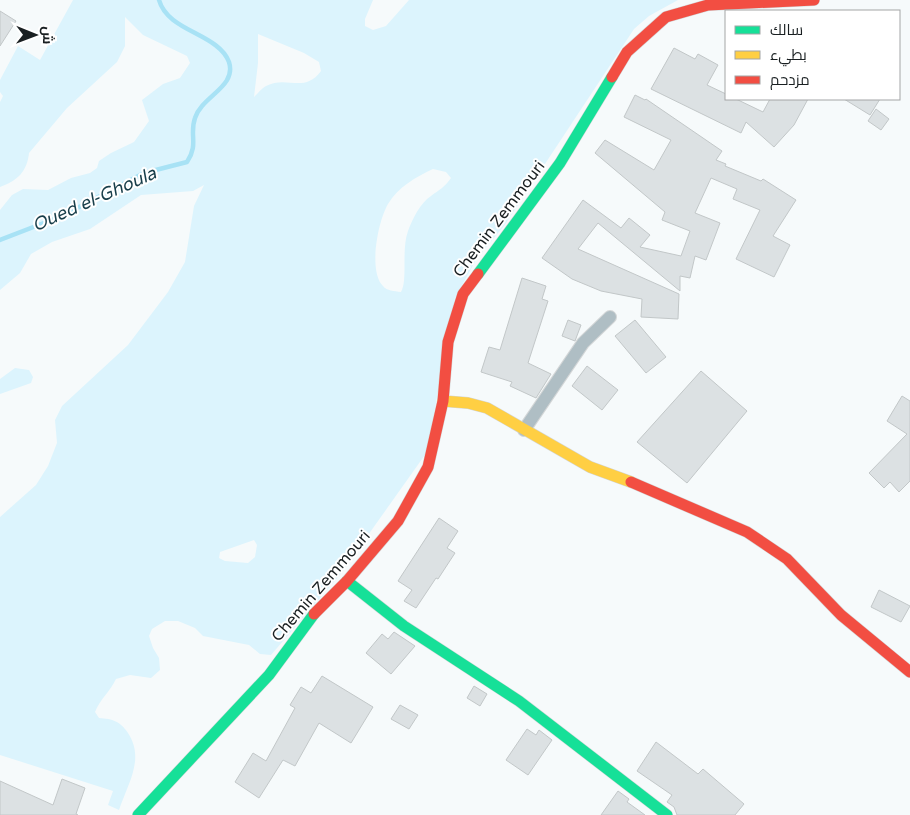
<svg xmlns="http://www.w3.org/2000/svg" width="910" height="815" viewBox="0 0 910 815" font-family="'Varela Round',Cairo,sans-serif">
<style>
.green{fill:#dcf4fd;fill-rule:evenodd}
.lines{fill:none;stroke-linecap:round;stroke-linejoin:round}
.stream{stroke:#a8e2f5;stroke-width:4.5}
.building{fill:#dce1e3;stroke:#c2c7c8}
.street-casing{stroke:#d3d6d7;stroke-width:14}
.fast-casing{stroke:#d3d6d7;stroke-width:12}
.slow-casing{stroke:#d3d6d7;stroke-width:12}
.jam-casing{stroke:#d3d6d7;stroke-width:12}
.street{stroke:#afbec4;stroke-width:12}
.fast{stroke:#16e098;stroke-width:11}
.slow{stroke:#ffcf43;stroke-width:11}
.jam{stroke:#f24e42;stroke-width:11}
.labels{text-anchor:middle;dominant-baseline:central;stroke-width:4;stroke-linejoin:round;paint-order:stroke}
.street-label{font-size:16px;fill:#191f21;stroke:#fff}
.water-label{font-size:18px;font-style:italic;fill:#183e4a;stroke:#fff}
</style>
<rect width="100%" height="100%" fill="#f6fafb"/>
<!-- green -->
<path class="green" d="M 73,0 L 373,0 L 365,19 L 365,26 L 373,30 L 386,26 L 409,0 L 678,0 L 649,16 L 634,29 L 504,226 L 477,258 L 455,298 L 427,452 L 339,576 L 271,655 L 260,654 L 249,645 L 203,636 L 195,628 L 178,621 L 165,621 L 152,629 L 149,636 L 153,648 L 159,658 L 160,670 L 151,678 L 130,675 L 116,679 C 110,692 100,699 95,712 L 99,718 C 113,719 120,721 128,733 C 145,759 128,783 119,810 L 108,805 L 113,791 L 0,755 L 0,517 L 36,485 L 48,466 L 57,443 L 55,420 L 62,406 L 128,345 L 168,292 L 185,262 L 194,206 L 204,185 L 193,191 L 141,195 L 90,229 L 52,242 L 31,254 L 20,273 L 0,290 L 0,210 L 12,195 L 23,189 L 48,190 L 71,178 L 90,173 L 97,168 L 99,161 L 111,153 L 134,142 L 149,121 L 142,100 L 163,84 L 180,78 L 190,63 L 187,56 L 143,35 L 125,17 L 125,46 L 117,62 L 67,108 L 29,153 C 27,172 17,181 0,187 L 0,102 L 3,96 L 0,92 L 0,80 L 18,46 L 40,60 ZM 258,34 L 304,53 L 319,62 L 321,71 C 304,94 287,75 266,86 C 262,88 258,93 254,97 L 258,63 ZM 433,169 L 446,172 L 451,178 C 445,187 439,190 431,196 C 420,203 412,220 408,231 C 401,251 408,280 401,292 C 394,291 387,291 383,286 C 368,271 378,221 388,204 C 398,187 416,177 433,169 ZM 254,540 L 257,545 L 255,557 L 248,563 L 225,561 L 219,558 L 220,552 Z
M 15,368 L 29,370 L 33,377 L 31,383 L 0,394 L 0,379 Z"/>
<g class="lines">
<!-- stream -->
<path class="stream" d="M 0,240 L 62,216 L 144,173 L 187,162 C 199,144 189,135 195,118 C 202,96 237,87 229,62 C 218,33 168,32 159,0"/>
</g>
<!-- building -->
<path class="building" d="M 0,11 L 16,21 L 0,46 Z
M 674,48 L 695,59 L 698,54 L 718,65 L 707,85 L 726,94 L 726,99 L 736,99 L 763,112 L 770,99 L 808,99 L 794,125 L 774,147 L 746,122 L 741,133 L 651,89 Z
M 635,95 L 645,100 L 646,99 L 722,151 L 716,160 L 726,164 L 725,166 L 761,181 L 763,179 L 796,200 L 773,236 L 790,245 L 774,277 L 736,259 L 760,210 L 733,199 L 737,189 L 711,178 L 695,213 L 720,223 L 706,260 L 695,256 L 690,278 L 680,276 L 680,291 L 598,223 L 578,249 L 679,294 L 678,319 L 641,317 L 642,299 L 601,291 L 572,279 L 542,258 L 583,200 L 621,228 L 629,218 L 650,235 L 640,247 L 681,256 L 690,231 L 662,220 L 665,212 L 595,153 L 605,140 L 654,170 L 671,140 L 624,117 Z
M 844,99 L 880,99 L 870,115 Z
M 876,109 L 889,119 L 881,130 L 868,121 Z
M 522,278 L 546,286 L 542,299 L 548,301 L 528,363 L 551,374 L 536,398 L 510,386 L 512,382 L 481,372 L 489,347 L 500,350 Z
M 568,320 L 581,325 L 575,341 L 562,336 Z
M 635,320 L 666,357 L 646,373 L 615,336 Z
M 587,366 L 618,390 L 602,410 L 572,386 Z
M 701,371 L 747,411 L 687,483 L 637,442 Z
M 902,396 L 910,401 L 910,481 L 899,492 L 890,482 L 884,488 L 869,473 L 907,434 L 887,421 Z
M 439,518 L 458,531 L 447,548 L 455,553 L 438,579 L 436,578 L 416,608 L 404,601 L 412,590 L 398,581 Z
M 879,590 L 910,606 L 901,622 L 871,607 Z
M 394,632 L 415,646 L 391,674 L 366,653 L 382,634 L 388,639 Z
M 322,676 L 373,707 L 351,743 L 319,723 L 295,766 L 283,760 L 259,798 L 235,782 L 253,753 L 266,761 L 295,708 L 290,705 L 301,687 L 311,693 Z
M 474,686 L 487,694 L 480,706 L 467,698 Z
M 400,705 L 418,715 L 409,729 L 391,719 Z
M 527,729 L 536,735 L 539,730 L 552,740 L 528,775 L 506,760 Z
M 656,742 L 698,774 L 703,769 L 744,804 L 735,815 L 677,815 L 674,807 L 667,802 L 672,795 L 637,771 Z
M 62,779 L 85,788 L 76,814 L 78,815 L 0,815 L 0,781 L 53,805 Z
M 618,791 L 629,799 L 627,802 L 645,815 L 601,815 Z"/>
<g class="lines">
<!-- street casing -->
<g class="street-casing">
<path id="street" d="M 524,430 L 583,343 L 610,317"/>
</g>
<!-- fast casing -->
<g class="fast-casing">
<path id="fast" d="M 478,274 L 560,163 L 612,77
M 347,581 L 404,626 L 519,701 L 667,815
M 138,815 L 269,675 L 314,614"/>
</g>
<!-- slow casing -->
<g class="slow-casing">
<path id="slow" d="M 443,401 L 468,403 L 487,408 L 590,467 L 631,482"/>
</g>
<!-- jam casing -->
<g class="jam-casing">
<path id="jam" d="M 612,77 L 627,52 L 666,17 L 708,5 L 814,0
M 631,482 L 747,532 L 787,559 L 841,615 L 910,672
M 314,614 L 347,581 L 398,521 L 428,467 L 443,401 L 448,342 L 463,294 L 478,274"/>
</g>
<!-- street -->
<use href="#street" class="street"/>
<!-- fast -->
<use href="#fast" class="fast"/>
<!-- slow -->
<use href="#slow" class="slow"/>
<!-- jam -->
<use href="#jam" class="jam"/>
</g>
<g class="labels">
<!-- street labels -->
<g class="street-label">
<text transform="translate(499 219) rotate(-53)">Chemin Zemmouri</text>
<text transform="translate(321 586) rotate(-49)">Chemin Zemmouri</text>
</g>
<!-- water labels -->
<g class="water-label">
<text transform="translate(94 199) rotate(-24)">Oued el-Ghoula</text>
</g>
</g>
<!-- legend -->
<rect x="725" y="10" width="175" height="90" fill="#ffffff" stroke="#a3a5a6"/>
<rect x="735" y="26" width="25" height="8" fill="#16e098" stroke="#a3a5a6"/>
<text x="770" y="35" font-size="15" fill="#191f21">سالك</text>
<rect x="735" y="51" width="25" height="8" fill="#ffcf43" stroke="#a3a5a6"/>
<text x="770" y="60" font-size="15" fill="#191f21">بطيء</text>
<rect x="735" y="76" width="25" height="8" fill="#f24e42" stroke="#a3a5a6"/>
<text x="770" y="85" font-size="15" fill="#191f21">مزدحم</text>
<!-- north arrow -->
<g transform="translate(35 35) rotate(91)" stroke="#ffffff" stroke-width="4" paint-order="stroke">
<path d="M0-4L9 19L0 12L-9 19Z" fill="#191f21"/>
<text y="-8" font-size="14" font-weight="bold" text-anchor="middle" fill="#191f21">ش</text>
</g>
</svg>
